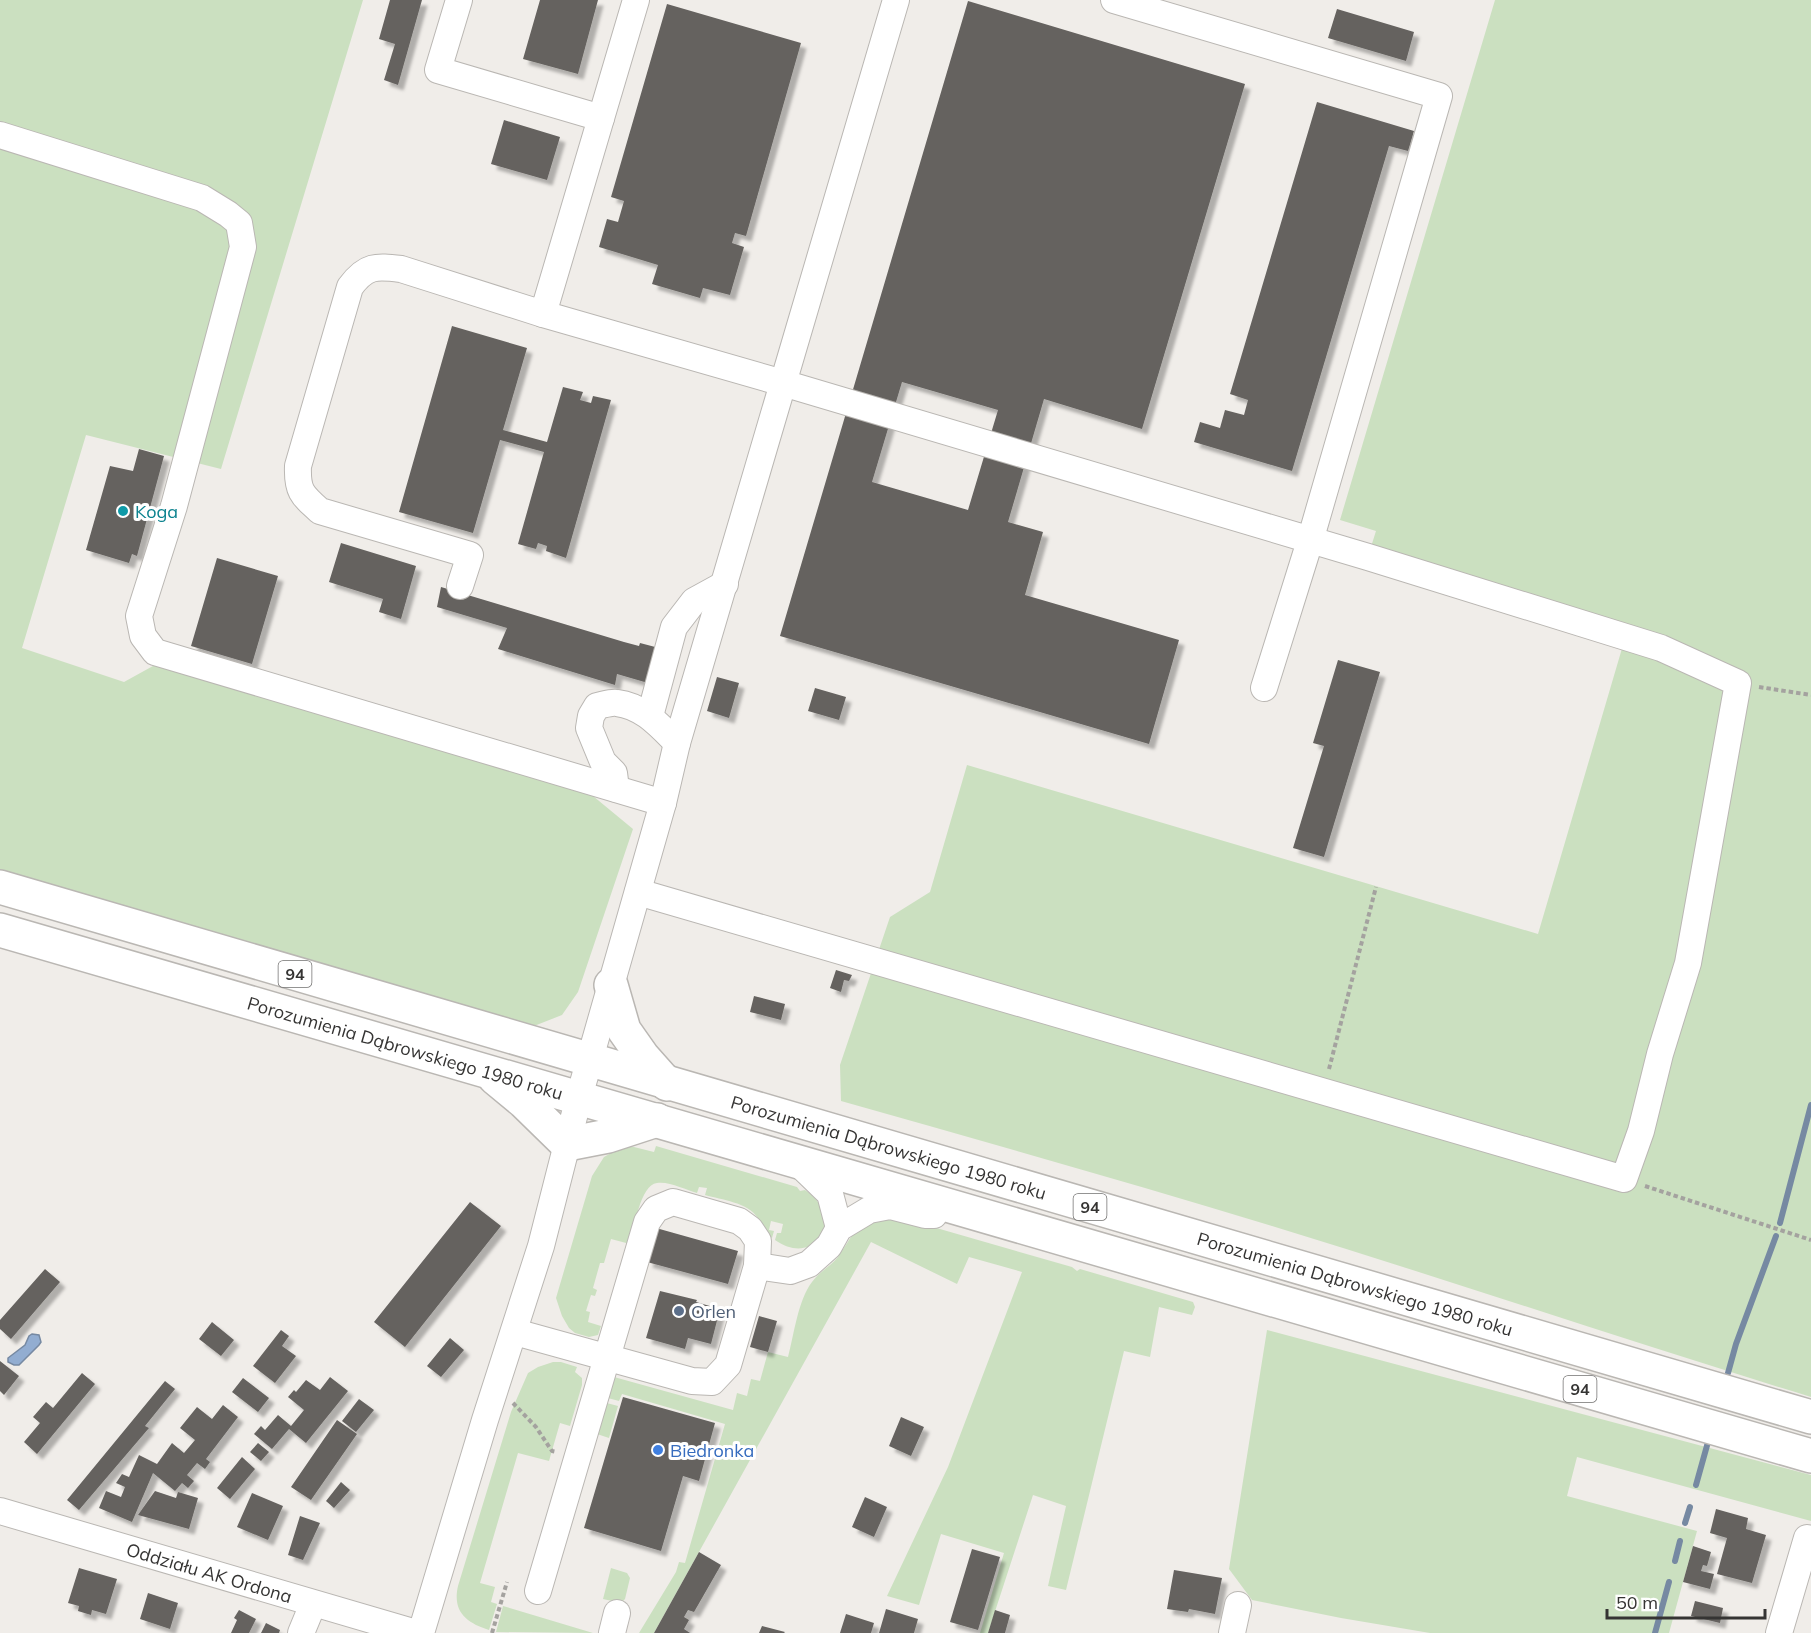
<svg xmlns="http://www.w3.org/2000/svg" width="1811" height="1633" viewBox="0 0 1811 1633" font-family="Mulish,sans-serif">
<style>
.green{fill:#cbe0c0}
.water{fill:#92add1;stroke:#7689a2;stroke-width:1.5}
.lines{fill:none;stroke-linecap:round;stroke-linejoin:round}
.stream{stroke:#7689a2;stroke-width:6}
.building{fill:#65625f;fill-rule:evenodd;filter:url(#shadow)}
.minor-casing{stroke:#bab7b3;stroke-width:28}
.major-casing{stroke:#bab7b3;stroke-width:36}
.path{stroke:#a4a29f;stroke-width:4;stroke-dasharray:4.5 3;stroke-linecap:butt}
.minor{stroke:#fff;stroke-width:26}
.major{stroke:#fff;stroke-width:33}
.culture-dot{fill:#0f9aa8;stroke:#fff;stroke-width:2}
.service-dot{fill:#5c6f8a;stroke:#fff;stroke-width:2}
.shop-dot{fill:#3f7fe0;stroke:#fff;stroke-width:2}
.labels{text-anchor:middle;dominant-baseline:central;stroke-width:6;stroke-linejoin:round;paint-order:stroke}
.shield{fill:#fff;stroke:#727170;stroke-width:1.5}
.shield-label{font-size:16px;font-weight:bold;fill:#353433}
.culture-label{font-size:18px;fill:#0d838f;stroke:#fff;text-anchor:start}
.street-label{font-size:18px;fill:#353433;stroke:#fff}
.service-label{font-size:18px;fill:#4e5e75;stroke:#fff;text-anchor:start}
.shop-label{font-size:18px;fill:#366cbe;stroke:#fff;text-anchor:start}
</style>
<defs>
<filter id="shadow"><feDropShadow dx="5.5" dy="5.5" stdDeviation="1.5" flood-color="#0004"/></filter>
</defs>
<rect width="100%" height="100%" fill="#f0ede9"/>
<!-- green -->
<path class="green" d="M 0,0 L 363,0 L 221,469 L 86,435 L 22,648 L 124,682 L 162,661 L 570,777 L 633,829 L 578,992 L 562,1015 L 534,1026 L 0,870 Z
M 1495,0 L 1811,0 L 1811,1397 C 1631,1342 1452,1281 1272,1226 C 1129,1182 985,1142 841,1101 L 840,1065 L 890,917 L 930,892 L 967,765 L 1538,934 L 1623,645 L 1364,569 L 1376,531 L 1340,520 Z
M 656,1146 L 797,1187 L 800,1191 L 805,1190 C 846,1216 816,1269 775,1240 L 777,1233 L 781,1233 L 783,1224 L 771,1221 L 769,1230 L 774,1231 L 772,1238 C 765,1232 763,1225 758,1218 C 747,1202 722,1200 705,1195 L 707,1188 L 699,1187 L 697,1193 C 686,1190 669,1181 657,1183 C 640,1185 634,1229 630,1244 L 611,1239 L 604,1263 L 600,1263 L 593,1288 L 597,1290 L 595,1296 L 591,1295 L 586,1311 L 590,1312 L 588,1322 L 601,1326 L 598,1335 L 589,1337 L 575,1333 L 569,1328 L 562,1316 L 556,1298 L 592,1176 L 604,1157 L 622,1147 L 634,1147 L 654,1152 Z
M 890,1217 L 926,1224 L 927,1228 L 933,1227 L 1072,1267 L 1077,1271 L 1080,1269 L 1193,1302 L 1195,1307 L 1192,1315 L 1159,1307 L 1150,1357 L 1124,1351 L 1066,1590 L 1048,1586 L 1066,1506 L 1033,1495 L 988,1633 L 980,1633 L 1004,1553 L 941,1534 L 919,1605 L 887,1596 L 948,1467 L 1022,1272 L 969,1257 L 957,1284 L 871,1242 L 654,1633 L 639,1633 L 676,1572 L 679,1562 L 685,1563 L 725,1424 L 622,1394 L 619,1401 L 604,1397 L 614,1377 L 733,1410 L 737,1393 L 747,1396 L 751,1379 L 760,1381 L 768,1352 L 788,1357 C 794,1335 798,1300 812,1282 C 819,1272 831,1266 838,1257 C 859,1227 852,1226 890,1217 Z
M 1267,1330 L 1811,1475 L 1811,1521 L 1577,1457 L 1567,1496 L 1697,1531 L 1669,1633 L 1430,1633 L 1341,1618 L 1252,1600 L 1229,1569 Z
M 553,1362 L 561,1362 L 577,1367 L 575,1372 L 582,1378 L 582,1385 L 570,1426 L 560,1423 L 549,1461 L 518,1453 L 480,1583 L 495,1587 L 491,1602 L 497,1604 L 489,1630 C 467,1623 452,1612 458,1586 L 511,1412 L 528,1373 L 538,1367 Z
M 603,1402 L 618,1406 L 609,1438 L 594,1433 Z
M 611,1568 L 627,1573 L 630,1578 L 625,1599 L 621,1603 L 603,1599 Z
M 503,1606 L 593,1633 L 496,1632 Z"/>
<!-- water -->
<path class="water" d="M 32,1334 L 39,1335 L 41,1342 L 39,1345 L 19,1365 L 14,1365 L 8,1362 L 8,1358 L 25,1345 L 29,1336 Z"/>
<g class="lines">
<!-- stream -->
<path class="stream" d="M 1780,1223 L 1811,1105
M 1728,1373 L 1736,1344 L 1776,1236
M 1696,1485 L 1708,1442
M 1685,1523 L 1690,1507
M 1675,1561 L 1680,1541
M 1655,1633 L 1669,1582"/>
</g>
<!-- building -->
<path class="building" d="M 390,0 L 422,0 L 398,85 L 384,80 L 395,44 L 379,39 Z
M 540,0 L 598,0 L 578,74 L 523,59 Z
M 968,1 L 1245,84 L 1142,429 L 1044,399 L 1008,522 L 1043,532 L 1025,595 L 1179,640 L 1149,744 L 780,636 ZM 902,382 L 998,410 L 968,510 L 872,482 Z
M 667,4 L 801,43 L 746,236 L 735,233 L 732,243 L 744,247 L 730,295 L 703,288 L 700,298 L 652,284 L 658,265 L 599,247 L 607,219 L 618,222 L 624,201 L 611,197 Z
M 1337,9 L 1414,32 L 1406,61 L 1328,38 Z
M 1317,102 L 1414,131 L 1408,151 L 1389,146 L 1292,471 L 1194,442 L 1200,422 L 1220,428 L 1225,410 L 1244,415 L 1248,400 L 1230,394 Z
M 504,120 L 560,137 L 547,180 L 491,164 Z
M 452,326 L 527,348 L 503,430 L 547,442 L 563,387 L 583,392 L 580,400 L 591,403 L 593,396 L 611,400 L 566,558 L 546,551 L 547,546 L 538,543 L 536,549 L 518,544 L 544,452 L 500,440 L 473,533 L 399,512 Z
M 139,449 L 164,456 L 137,556 L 132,554 L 129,563 L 86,550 L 110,466 L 133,471 Z
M 341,543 L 416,566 L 401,619 L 379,612 L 383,599 L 329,582 Z
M 217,558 L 278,576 L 252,664 L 191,646 Z
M 441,587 L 624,642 L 639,646 L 640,643 L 659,648 L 648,683 L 617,674 L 615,685 L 498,649 L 507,628 L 437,607 Z
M 1338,660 L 1380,672 L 1324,857 L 1293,848 L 1324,746 L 1313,743 Z
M 717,677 L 739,683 L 729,718 L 707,711 Z
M 815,688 L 846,697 L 839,720 L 808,711 Z
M 836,970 L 852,975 L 849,981 L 844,980 L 841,992 L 830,988 Z
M 754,996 L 785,1004 L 781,1020 L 750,1012 Z
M 470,1202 L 501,1226 L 405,1347 L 374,1322 Z
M 656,1228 L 738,1251 L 728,1284 L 647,1262 Z
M 45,1269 L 60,1282 L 11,1339 L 0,1329 L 0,1320 Z
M 660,1291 L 697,1300 L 696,1302 L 720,1309 L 711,1344 L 688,1338 L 685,1349 L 646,1338 Z
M 759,1316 L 777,1321 L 768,1352 L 750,1347 Z
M 212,1322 L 234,1340 L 221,1356 L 199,1339 Z
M 281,1330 L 289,1336 L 282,1346 L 296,1356 L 275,1383 L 253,1366 Z
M 450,1338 L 464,1350 L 441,1377 L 427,1366 Z
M 0,1361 L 19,1376 L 4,1395 L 0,1391 Z
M 82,1373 L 95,1384 L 37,1454 L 24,1442 L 40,1423 L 33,1417 L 46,1402 L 53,1408 Z
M 330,1377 L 348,1391 L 306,1443 L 289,1429 L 272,1449 L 254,1434 L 261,1426 L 265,1430 L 278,1415 L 291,1426 L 304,1410 L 288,1397 L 294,1390 L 296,1392 L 306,1380 L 320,1390 Z
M 243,1378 L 269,1398 L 258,1412 L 232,1392 Z
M 165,1381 L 175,1389 L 145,1426 L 149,1428 L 79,1510 L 67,1500 Z
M 623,1397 L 715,1423 L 699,1481 L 683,1476 L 661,1551 L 584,1528 Z
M 359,1399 L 374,1410 L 356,1432 L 342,1421 Z
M 223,1405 L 238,1417 L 206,1459 L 210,1462 L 205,1469 L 197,1463 L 187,1475 L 194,1481 L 188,1488 L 182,1483 L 175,1491 L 153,1473 L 132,1522 L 99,1508 L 106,1491 L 121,1497 L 125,1487 L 116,1483 L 122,1474 L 129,1477 L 139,1455 L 157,1464 L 172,1443 L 184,1453 L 195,1440 L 180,1428 L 197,1407 L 212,1419 Z
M 901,1417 L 924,1427 L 911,1456 L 889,1446 Z
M 337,1420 L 357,1434 L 311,1500 L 291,1487 Z
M 258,1443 L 269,1452 L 261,1461 L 250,1452 Z
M 242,1457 L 255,1469 L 230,1499 L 217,1488 Z
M 341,1482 L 350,1490 L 334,1508 L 326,1501 Z
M 155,1491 L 176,1498 L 178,1492 L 198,1498 L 189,1529 L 138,1515 Z
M 252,1493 L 283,1506 L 268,1540 L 237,1527 Z
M 865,1497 L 887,1507 L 874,1537 L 852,1527 Z
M 1716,1509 L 1748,1518 L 1746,1529 L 1766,1535 L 1752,1583 L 1717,1574 L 1727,1538 L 1710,1533 Z
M 300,1516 L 320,1523 L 303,1560 L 288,1555 Z
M 1693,1546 L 1711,1552 L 1707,1566 L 1703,1565 L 1701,1571 L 1714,1574 L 1710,1589 L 1683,1582 Z
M 972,1549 L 1000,1557 L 978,1630 L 950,1622 Z
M 699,1552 L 721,1565 L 694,1612 L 688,1610 L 684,1617 L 689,1620 L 684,1629 L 690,1633 L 654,1633 Z
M 79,1568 L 117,1579 L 106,1614 L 92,1610 L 91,1615 L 78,1611 L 79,1606 L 68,1603 Z
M 1174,1570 L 1222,1578 L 1215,1614 L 1189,1609 L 1188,1612 L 1167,1609 Z
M 148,1593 L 178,1603 L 170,1629 L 140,1619 Z
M 1695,1601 L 1723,1608 L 1720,1623 L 1691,1616 Z
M 886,1609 L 918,1619 L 914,1633 L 879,1633 Z
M 239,1610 L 256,1619 L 249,1633 L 231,1633 L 237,1620 L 234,1618 Z
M 995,1610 L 1010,1615 L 1005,1633 L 988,1633 Z
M 846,1614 L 874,1623 L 871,1633 L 840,1633 Z
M 266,1623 L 280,1630 L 279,1633 L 261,1633 Z
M 762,1626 L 785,1632 L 784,1633 L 759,1633 Z"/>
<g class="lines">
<!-- minor casing -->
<g class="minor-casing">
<g id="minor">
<path d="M 459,0 L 438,70 L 601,118"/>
<path d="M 1114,0 L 1439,96 L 1310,541 L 1264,688"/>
<path d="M 0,135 L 202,198 L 228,214 L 239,223 L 243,247 L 174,506 L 139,616 L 143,636 L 155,652 L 663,803"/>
<path d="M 543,314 L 783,383 L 1368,557 L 1661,648 L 1738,683 L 1688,963 L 1660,1054 L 1641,1131 L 1624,1179 L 638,892"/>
<path d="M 460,586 L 470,555 L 320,511 C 302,495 297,491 298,466 L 350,287 C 366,265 376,266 401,269 L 543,314 L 636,0"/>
<path d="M 650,716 L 674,627 L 694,601 L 725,584"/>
<path d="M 616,789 L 614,773 L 603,762 L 589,728 L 591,716 L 597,706 C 603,705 611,702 617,703 C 643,706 660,726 677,743"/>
<path d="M 799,1164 L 830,1194 L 839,1228"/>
<path d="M 515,1332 L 692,1381 L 712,1382 L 728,1365 L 757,1266 L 790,1271 L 809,1264 L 829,1246 L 839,1228 L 869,1210 L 890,1206 L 925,1215 L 934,1215"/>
<path id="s1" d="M 0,1511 L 416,1633"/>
<path d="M 538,1591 L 647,1222 L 656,1209 L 673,1202 L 739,1221 L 750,1229 L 758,1241 L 757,1266"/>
<path d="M 301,1633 L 313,1604"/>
<path d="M 421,1633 L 485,1420 L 541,1246 L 579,1097 L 663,803 L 677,743 L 896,0"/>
<path d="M 612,1633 L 617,1613"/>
<path d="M 1232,1633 L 1238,1605"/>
<path d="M 1779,1633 L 1807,1538"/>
</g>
</g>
<!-- major casing -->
<g class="major-casing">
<g id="major">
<path id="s2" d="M 0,887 L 1811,1417"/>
<path id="s3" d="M 0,930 L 1811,1456"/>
<path d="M 611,985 L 624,1030 L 643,1057 L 667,1084"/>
<path d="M 495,1078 L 524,1102 L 567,1144 L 608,1136 L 657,1120"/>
</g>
</g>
<!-- path -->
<path class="path" d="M 1759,687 L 1811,695
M 1329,1069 L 1376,887
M 1645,1186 L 1811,1240
M 513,1403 L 536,1427 L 552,1451 L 557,1452
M 492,1633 L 507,1582"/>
<!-- minor -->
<use href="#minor" class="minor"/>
<!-- major -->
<use href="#major" class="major"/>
</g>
<!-- markers -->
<circle class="culture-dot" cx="123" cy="511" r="6"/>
<circle class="service-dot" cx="679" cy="1311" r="6"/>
<circle class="shop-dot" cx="658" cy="1450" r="6"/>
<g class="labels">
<!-- shield labels -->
<g class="shield">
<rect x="278.5" y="961" width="33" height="26" rx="4.5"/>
<rect x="1073.5" y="1194" width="33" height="26" rx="4.5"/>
<rect x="1563.5" y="1376" width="33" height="26" rx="4.5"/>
</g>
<g class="shield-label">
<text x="295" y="974">94</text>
<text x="1090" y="1207">94</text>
<text x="1580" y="1389">94</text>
</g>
<!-- culture labels -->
<g class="culture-label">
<text x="135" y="511">Koga</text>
</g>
<!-- street labels -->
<g class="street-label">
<text stroke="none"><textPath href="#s3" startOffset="422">Porozumienia Dąbrowskiego 1980 roku</textPath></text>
<text stroke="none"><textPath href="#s2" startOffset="926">Porozumienia Dąbrowskiego 1980 roku</textPath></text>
<text stroke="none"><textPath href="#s2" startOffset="1412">Porozumienia Dąbrowskiego 1980 roku</textPath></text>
<text stroke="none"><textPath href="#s1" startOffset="218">Oddziału AK Ordona</textPath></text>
</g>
<!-- service labels -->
<g class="service-label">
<text x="691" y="1311">Orlen</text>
</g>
<!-- shop labels -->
<g class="shop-label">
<text x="670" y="1450">Biedronka</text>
</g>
</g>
<!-- scale -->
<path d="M1607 1609v9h158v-9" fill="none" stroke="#353433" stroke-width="3"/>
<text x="1616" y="1609" font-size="18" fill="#353433" stroke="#ffffff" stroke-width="4.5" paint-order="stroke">50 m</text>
</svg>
